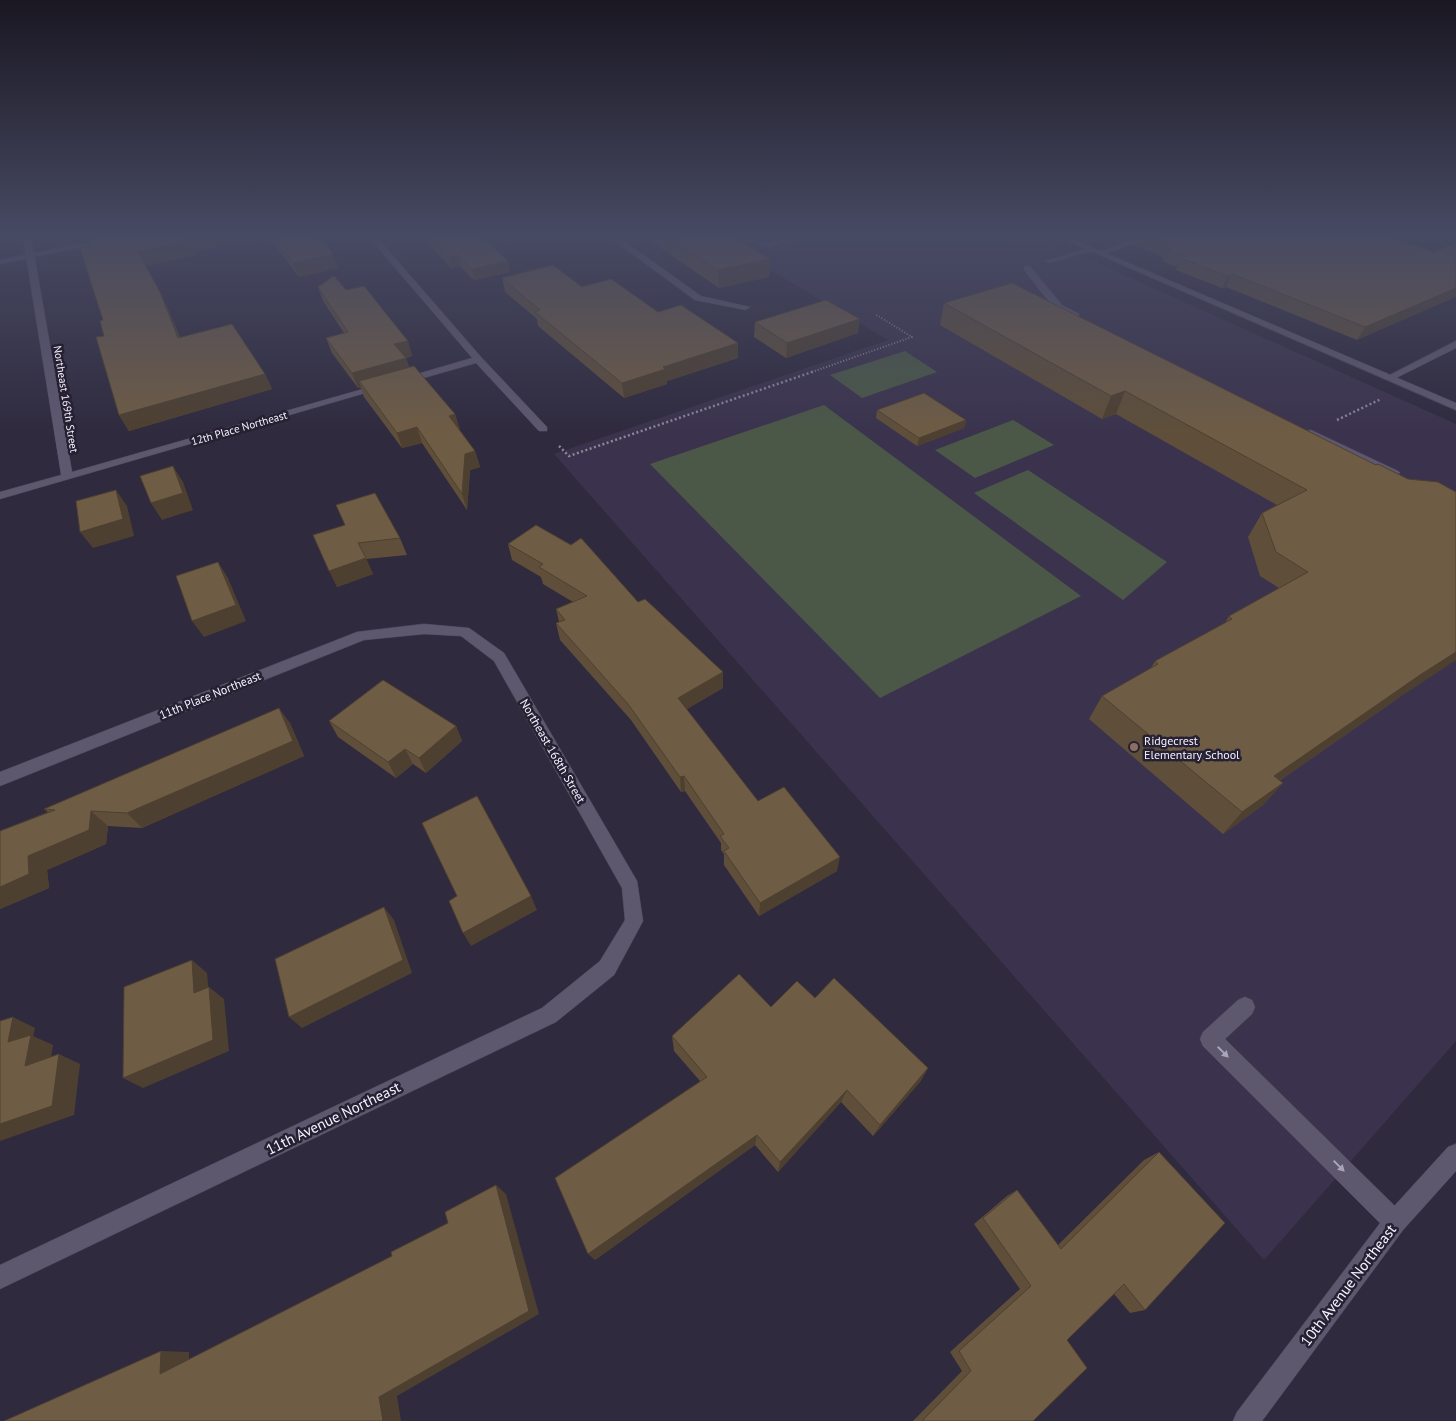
<svg xmlns="http://www.w3.org/2000/svg" width="1456" height="1421" viewBox="0 0 1456 1421" font-family="'PT Sans',sans-serif">
<style>
.built{fill:#3b334d}
.green{fill:#4b5847}
.lines{fill:none;stroke-linecap:round;stroke-linejoin:round}
.lane-casing{stroke:#4d4859;stroke-width:1}
.street-casing{stroke:#4d4859;stroke-width:1}
.secondary-casing{stroke:#4d4859;stroke-width:1}
.path-far1{stroke:#8b8798;stroke-width:2;stroke-dasharray:1 2;stroke-linecap:butt}
.path{stroke:#8b8798;stroke-width:2.5;stroke-dasharray:2 2.5;stroke-linecap:butt}
.lane{fill:#5e586f;fill-rule:evenodd}
.street{fill:#5e586f;fill-rule:evenodd}
.secondary{fill:#5e586f;fill-rule:evenodd}
.wall{fill:#5f4f3a}
.shaded-wall{fill:#4e4030}
.building{fill:#6f5c44;stroke:#4e4030}
.oneway{fill:#aaa4b7}
.education-dot{fill:#8d6e63;stroke:#262033;stroke-width:2}
.labels{text-anchor:middle;dominant-baseline:central;stroke-width:5;stroke-linejoin:round;paint-order:stroke}
.far-street-label{font-size:11px;fill:#f5f1ff;stroke:#262033}
.street-label{font-size:12px;fill:#f5f1ff;stroke:#262033}
.poi-label{font-size:12px;fill:#f5f1ff;stroke:#262033;text-anchor:start}
.near-street-label{font-size:15px;fill:#f5f1ff;stroke:#262033}
</style>
<rect width="100%" height="100%" fill="#2f2a3e"/>
<!-- built -->
<path class="built" d="M 713,236 L 1037,236 L 1456,424 L 1456,1041 L 1264,1260 L 554,454 L 888,340 Z"/>
<!-- green -->
<path class="green" d="M 905,351 L 937,372 L 862,398 L 830,375 Z
M 824,405 L 1081,596 L 880,698 L 650,464 Z
M 1013,420 L 1054,445 L 975,478 L 935,450 Z
M 1028,470 L 1167,562 L 1123,600 L 974,493 Z"/>
<g class="lines">
<!-- lane casing -->
<g class="lane-casing">
<path id="lane" d="M 728,236 C 742,236 758,244 771,242 C 784,241 796,236 810,236 L 769,247 Z
M 1090,247 L 1093,247 L 1093,251 L 1049,263 L 1045,261 Z
M 1024,266 L 1030,266 L 1062,305 L 1079,314 L 1079,318 C 1059,321 1036,284 1024,270 Z
M 1311,430 L 1398,471 L 1400,473 L 1394,476 L 1390,475 L 1307,435 L 1307,431 Z
M 1245,997 L 1252,1000 L 1255,1007 L 1252,1014 L 1225,1039 L 1403,1214 L 1407,1222 L 1403,1230 L 1395,1234 L 1387,1230 L 1203,1046 L 1200,1039 L 1203,1032 L 1238,1000 Z"/>
</g>
<!-- street casing -->
<g class="street-casing">
<path id="street" d="M 23,236 L 31,236 L 72,472 L 377,385 L 386,387 L 0,499 L 0,492 L 61,475 Z
M 368,236 L 376,236 L 481,357 L 547,427 L 547,431 L 539,431 L 476,363 L 406,383 L 400,383 L 400,379 L 472,358 Z
M 608,236 L 617,236 L 701,296 L 750,307 L 746,310 L 695,300 Z
M 1143,236 L 1154,236 L 1103,255 L 1096,253 Z
M 1456,341 L 1456,348 L 1392,380 L 1384,378 Z
M 424,624 L 469,628 L 504,653 L 637,881 L 643,921 L 614,975 L 556,1022 L 0,1289 L 0,1265 L 542,1008 L 600,961 L 625,920 L 622,888 L 494,661 L 461,636 L 424,634 L 364,640 L 0,786 L 0,772 L 357,632 Z
M 1456,1144 L 1456,1171 L 1403,1230 L 1262,1421 L 1233,1421 L 1237,1412 L 1387,1214 L 1448,1147 Z"/>
</g>
<!-- secondary casing -->
<g class="secondary-casing">
<path id="secondary" d="M 121,236 L 136,236 L 0,264 L 0,260 Z
M 1056,236 L 1066,236 L 1456,403 L 1456,410 Z"/>
</g>
<!-- path-far1 -->
<path class="path-far1" d="M 812,372 L 912,337 L 875,314"/>
<!-- path -->
<path class="path" d="M 1337,420 L 1381,399
M 559,446 L 569,456 L 815,371"/>
<!-- lane -->
<use href="#lane" class="lane"/>
<!-- street -->
<use href="#street" class="street"/>
<!-- secondary -->
<use href="#secondary" class="secondary"/>
</g>
<!-- wall -->
<path class="wall" d="M 86,236 L 318,236 L 338,268 L 299,277 L 268,236 L 194,251 L 196,255 L 145,266 L 167,307 L 180,337 L 265,374 L 272,389 L 129,431 L 119,415 L 104,336 L 103,320 L 91,246 Z
M 421,236 L 481,236 L 510,272 L 474,280 L 460,266 L 451,268 Z
M 643,236 L 733,236 L 770,259 L 769,277 L 719,288 Z
M 1110,236 L 1386,236 L 1434,252 L 1357,340 L 1226,287 L 1222,288 L 1176,270 L 1177,267 L 1162,261 L 1163,257 L 1134,245 L 1137,236 L 1123,241 Z
M 502,278 L 582,287 L 658,312 L 738,343 L 738,358 L 667,381 L 667,384 L 624,398 L 538,326 L 537,319 L 505,292 Z
M 318,287 L 346,290 L 408,341 L 412,356 L 406,358 L 409,367 L 455,414 L 459,429 L 475,451 L 480,467 L 470,470 L 467,510 L 422,443 L 402,448 L 364,397 L 361,388 L 358,388 L 332,353 L 326,338 L 344,333 L 323,301 Z
M 944,303 L 1376,465 L 1397,699 L 1279,781 L 1283,783 L 1263,805 L 1223,834 L 1089,719 L 1102,696 L 1151,668 L 1155,661 L 1225,623 L 1229,616 L 1279,588 L 1260,576 L 1248,537 L 1262,513 L 1277,505 L 1116,414 L 1102,419 L 940,325 Z
M 755,322 L 858,333 L 786,358 L 754,337 Z
M 877,410 L 966,420 L 964,428 L 917,446 L 876,418 Z
M 336,505 L 400,538 L 407,555 L 366,559 L 373,574 L 337,587 L 345,525 Z
M 508,544 L 638,602 L 723,672 L 723,688 L 686,709 L 758,801 L 837,871 L 759,916 L 724,865 L 724,854 L 721,850 L 721,843 L 685,791 L 681,792 L 631,720 L 560,640 L 556,623 L 559,622 L 556,609 L 573,602 L 543,584 L 541,577 L 512,560 Z
M 329,721 L 456,726 L 462,741 L 426,773 L 413,764 L 396,778 L 338,737 Z
M 290,723 L 304,756 L 142,828 L 108,826 L 106,844 L 47,870 L 49,888 L 0,909 L 0,831 L 48,812 L 44,809 Z
M 815,998 L 928,1068 L 920,1082 L 873,1136 L 841,1102 L 778,1172 L 755,1145 L 595,1260 L 700,1081 L 674,1051 L 672,1036 L 771,1007 Z
M 1159,1152 L 1145,1310 L 1130,1313 L 1114,1294 L 1067,1340 L 1033,1421 L 913,1421 L 962,1371 L 950,1352 L 1020,1289 L 974,1224 L 1007,1196 L 1017,1190 L 1058,1245 L 1144,1160 Z"/>
<!-- shaded-wall -->
<path class="shaded-wall" d="M 193,236 L 268,236 L 194,251 L 196,255 L 145,266 L 138,252 Z
M 1125,236 L 1137,236 L 1123,241 Z
M 333,254 L 338,268 L 299,277 L 293,263 Z
M 458,255 L 460,266 L 451,268 L 448,257 Z
M 770,259 L 769,277 L 719,288 L 718,270 Z
M 508,261 L 510,272 L 474,280 L 472,269 Z
M 1232,274 L 1226,287 L 1222,288 L 1228,276 Z
M 1456,288 L 1456,297 L 1357,340 L 1365,327 Z
M 160,292 L 167,307 L 186,353 L 178,338 Z
M 860,319 L 858,333 L 786,358 L 787,343 Z
M 408,341 L 412,356 L 399,359 L 394,344 Z
M 738,343 L 738,358 L 667,381 L 667,384 L 624,398 L 622,383 L 663,367 Z
M 406,358 L 411,373 L 359,381 L 361,388 L 358,388 L 352,373 Z
M 265,374 L 272,389 L 129,431 L 119,415 Z
M 1125,391 L 1116,414 L 1102,419 L 1111,396 Z
M 455,414 L 460,429 L 454,431 L 449,416 Z
M 966,420 L 964,428 L 917,446 L 919,438 Z
M 417,427 L 422,443 L 402,448 L 397,433 Z
M 475,451 L 480,467 L 470,470 L 467,510 L 462,494 L 465,454 Z
M 173,466 L 183,482 L 193,510 L 162,520 L 151,503 Z
M 116,490 L 127,506 L 134,536 L 93,548 L 80,532 Z
M 366,558 L 373,574 L 337,587 L 329,571 Z
M 218,562 L 228,578 L 246,621 L 204,637 L 192,621 Z
M 1456,652 L 1456,660 L 1397,699 L 1254,798 L 1274,776 L 1420,675 Z
M 723,672 L 723,688 L 679,714 L 678,698 Z
M 279,708 L 290,723 L 304,756 L 142,828 L 127,813 Z
M 456,726 L 462,741 L 426,773 L 419,758 Z
M 405,749 L 413,764 L 396,778 L 388,762 Z
M 684,776 L 685,791 L 681,792 L 680,777 Z
M 1283,783 L 1263,805 L 1223,834 L 1242,812 Z
M 91,811 L 108,826 L 106,844 L 47,870 L 49,888 L 0,909 L 0,887 L 28,856 Z
M 840,857 L 837,871 L 759,916 L 760,903 Z
M 531,896 L 537,910 L 471,946 L 463,933 Z
M 384,907 L 394,920 L 412,973 L 302,1028 L 289,1017 Z
M 192,960 L 207,973 L 210,1005 L 194,993 Z
M 209,987 L 224,999 L 229,1051 L 143,1088 L 123,1078 Z
M 13,1017 L 35,1028 L 33,1036 L 53,1045 L 48,1076 L 25,1066 L 8,1042 Z
M 59,1054 L 80,1064 L 74,1115 L 0,1141 L 0,1124 Z
M 928,1068 L 920,1082 L 873,1136 L 880,1125 Z
M 847,1090 L 841,1102 L 778,1172 L 780,1162 Z
M 757,1135 L 755,1145 L 595,1260 L 588,1254 Z
M 496,1185 L 506,1194 L 539,1314 L 397,1396 L 401,1421 L 383,1421 L 379,1397 Z
M 161,1351 L 189,1352 L 189,1374 L 160,1374 Z"/>
<!-- building -->
<path class="building" d="M 86,236 L 193,236 L 187,237 L 190,241 L 138,252 L 160,292 L 178,338 L 232,324 L 265,374 L 119,415 L 96,337 L 104,336 L 100,321 L 103,320 L 80,248 L 91,246 Z
M 272,236 L 318,236 L 333,254 L 293,263 Z
M 428,236 L 481,236 L 508,261 L 472,269 L 458,255 L 448,257 Z
M 667,236 L 733,236 L 770,259 L 718,270 Z
M 1144,236 L 1386,236 L 1434,252 L 1456,243 L 1456,288 L 1365,327 L 1232,274 L 1228,276 L 1181,258 L 1186,256 L 1167,249 L 1173,247 Z
M 553,265 L 582,287 L 611,279 L 658,312 L 681,305 L 738,343 L 663,367 L 666,369 L 622,383 L 535,312 L 540,310 L 502,278 Z
M 334,276 L 346,290 L 364,286 L 408,341 L 394,344 L 406,358 L 352,373 L 326,338 L 348,332 L 318,287 Z
M 1012,283 L 1376,465 L 1378,464 L 1408,479 L 1438,482 L 1456,492 L 1456,652 L 1420,675 L 1274,776 L 1283,783 L 1242,812 L 1102,696 L 1158,664 L 1155,661 L 1232,619 L 1229,616 L 1308,572 L 1276,552 L 1262,513 L 1307,490 L 1125,391 L 1111,396 L 944,303 Z
M 826,300 L 860,319 L 787,343 L 755,322 Z
M 414,366 L 455,414 L 449,416 L 475,451 L 465,454 L 462,494 L 417,427 L 397,433 L 359,381 Z
M 924,393 L 966,420 L 919,438 L 877,410 Z
M 173,466 L 183,493 L 151,503 L 140,476 Z
M 116,490 L 123,519 L 80,532 L 76,501 Z
M 375,493 L 400,538 L 358,543 L 366,558 L 329,571 L 313,535 L 345,525 L 336,505 Z
M 536,525 L 571,545 L 581,538 L 638,602 L 645,599 L 723,672 L 678,698 L 758,801 L 784,787 L 840,857 L 760,903 L 724,851 L 729,848 L 720,836 L 724,834 L 684,776 L 680,777 L 628,704 L 556,623 L 565,620 L 556,609 L 587,596 L 539,567 L 543,564 L 508,544 Z
M 218,562 L 236,605 L 192,621 L 176,576 Z
M 383,680 L 456,726 L 419,758 L 405,749 L 388,762 L 329,721 Z
M 279,708 L 293,741 L 127,813 L 91,811 L 89,830 L 28,856 L 29,874 L 0,887 L 0,831 L 55,810 L 44,809 Z
M 477,796 L 531,896 L 463,933 L 449,901 L 457,896 L 422,823 Z
M 384,907 L 403,960 L 289,1017 L 275,959 Z
M 192,960 L 194,993 L 209,987 L 213,1040 L 123,1078 L 124,987 Z
M 739,974 L 771,1007 L 797,981 L 815,998 L 834,978 L 928,1068 L 880,1125 L 847,1090 L 780,1162 L 757,1135 L 588,1254 L 555,1178 L 707,1077 L 672,1036 Z
M 13,1017 L 8,1042 L 31,1035 L 25,1066 L 59,1054 L 52,1106 L 0,1124 L 0,1021 Z
M 1159,1152 L 1225,1223 L 1145,1310 L 1124,1284 L 1067,1340 L 1087,1368 L 1033,1421 L 922,1421 L 971,1371 L 959,1351 L 1031,1286 L 983,1218 L 1017,1190 L 1061,1249 Z
M 496,1185 L 529,1311 L 379,1397 L 383,1421 L 4,1421 L 161,1351 L 160,1374 L 392,1256 L 391,1252 L 448,1223 L 445,1212 Z"/>
<!-- one-way arrows -->
<defs><path id="oneway-solid" d="M-6-.8H1V-3.2L6.5 0L1 3.2V.8H-6Z" transform="scale(1.25)"/></defs>
<g class="oneway">
<use href="#oneway-solid" transform="translate(1223 1052) rotate(45)"/>
<use href="#oneway-solid" transform="translate(1339 1166) rotate(45)"/>
</g>
<!-- sky -->
<linearGradient id="sky" x2="0" y2="1"><stop stop-color="#1a1722"/><stop offset="0.54" stop-color="#474a63"/><stop offset="1" stop-color="#474a63" stop-opacity="0"/></linearGradient>
<rect width="1456" height="435" fill="url(#sky)"/>
<!-- markers -->
<circle class="education-dot" cx="1134" cy="747" r="5"/>
<g class="labels">
<!-- far-street labels -->
<g class="far-street-label">
<text transform="translate(66 399) rotate(81)">Northeast 169th Street</text>
<text transform="translate(239 428) rotate(-16)">12th Place Northeast</text>
</g>
<!-- street labels -->
<g class="street-label">
<text transform="translate(210 695) rotate(-22)">11th Place Northeast</text>
<text transform="translate(553 751) rotate(60)">Northeast 168th Street</text>
</g>
<!-- poi labels -->
<g class="poi-label">
<text x="1144" y="740">Ridgecrest<tspan x="1144" dy="14">Elementary School</tspan></text>
</g>
<!-- near-street labels -->
<g class="near-street-label">
<text transform="translate(333 1118) rotate(-26)">11th Avenue Northeast</text>
<text transform="translate(1348 1285) rotate(-53)">10th Avenue Northeast</text>
</g>
</g>
</svg>
